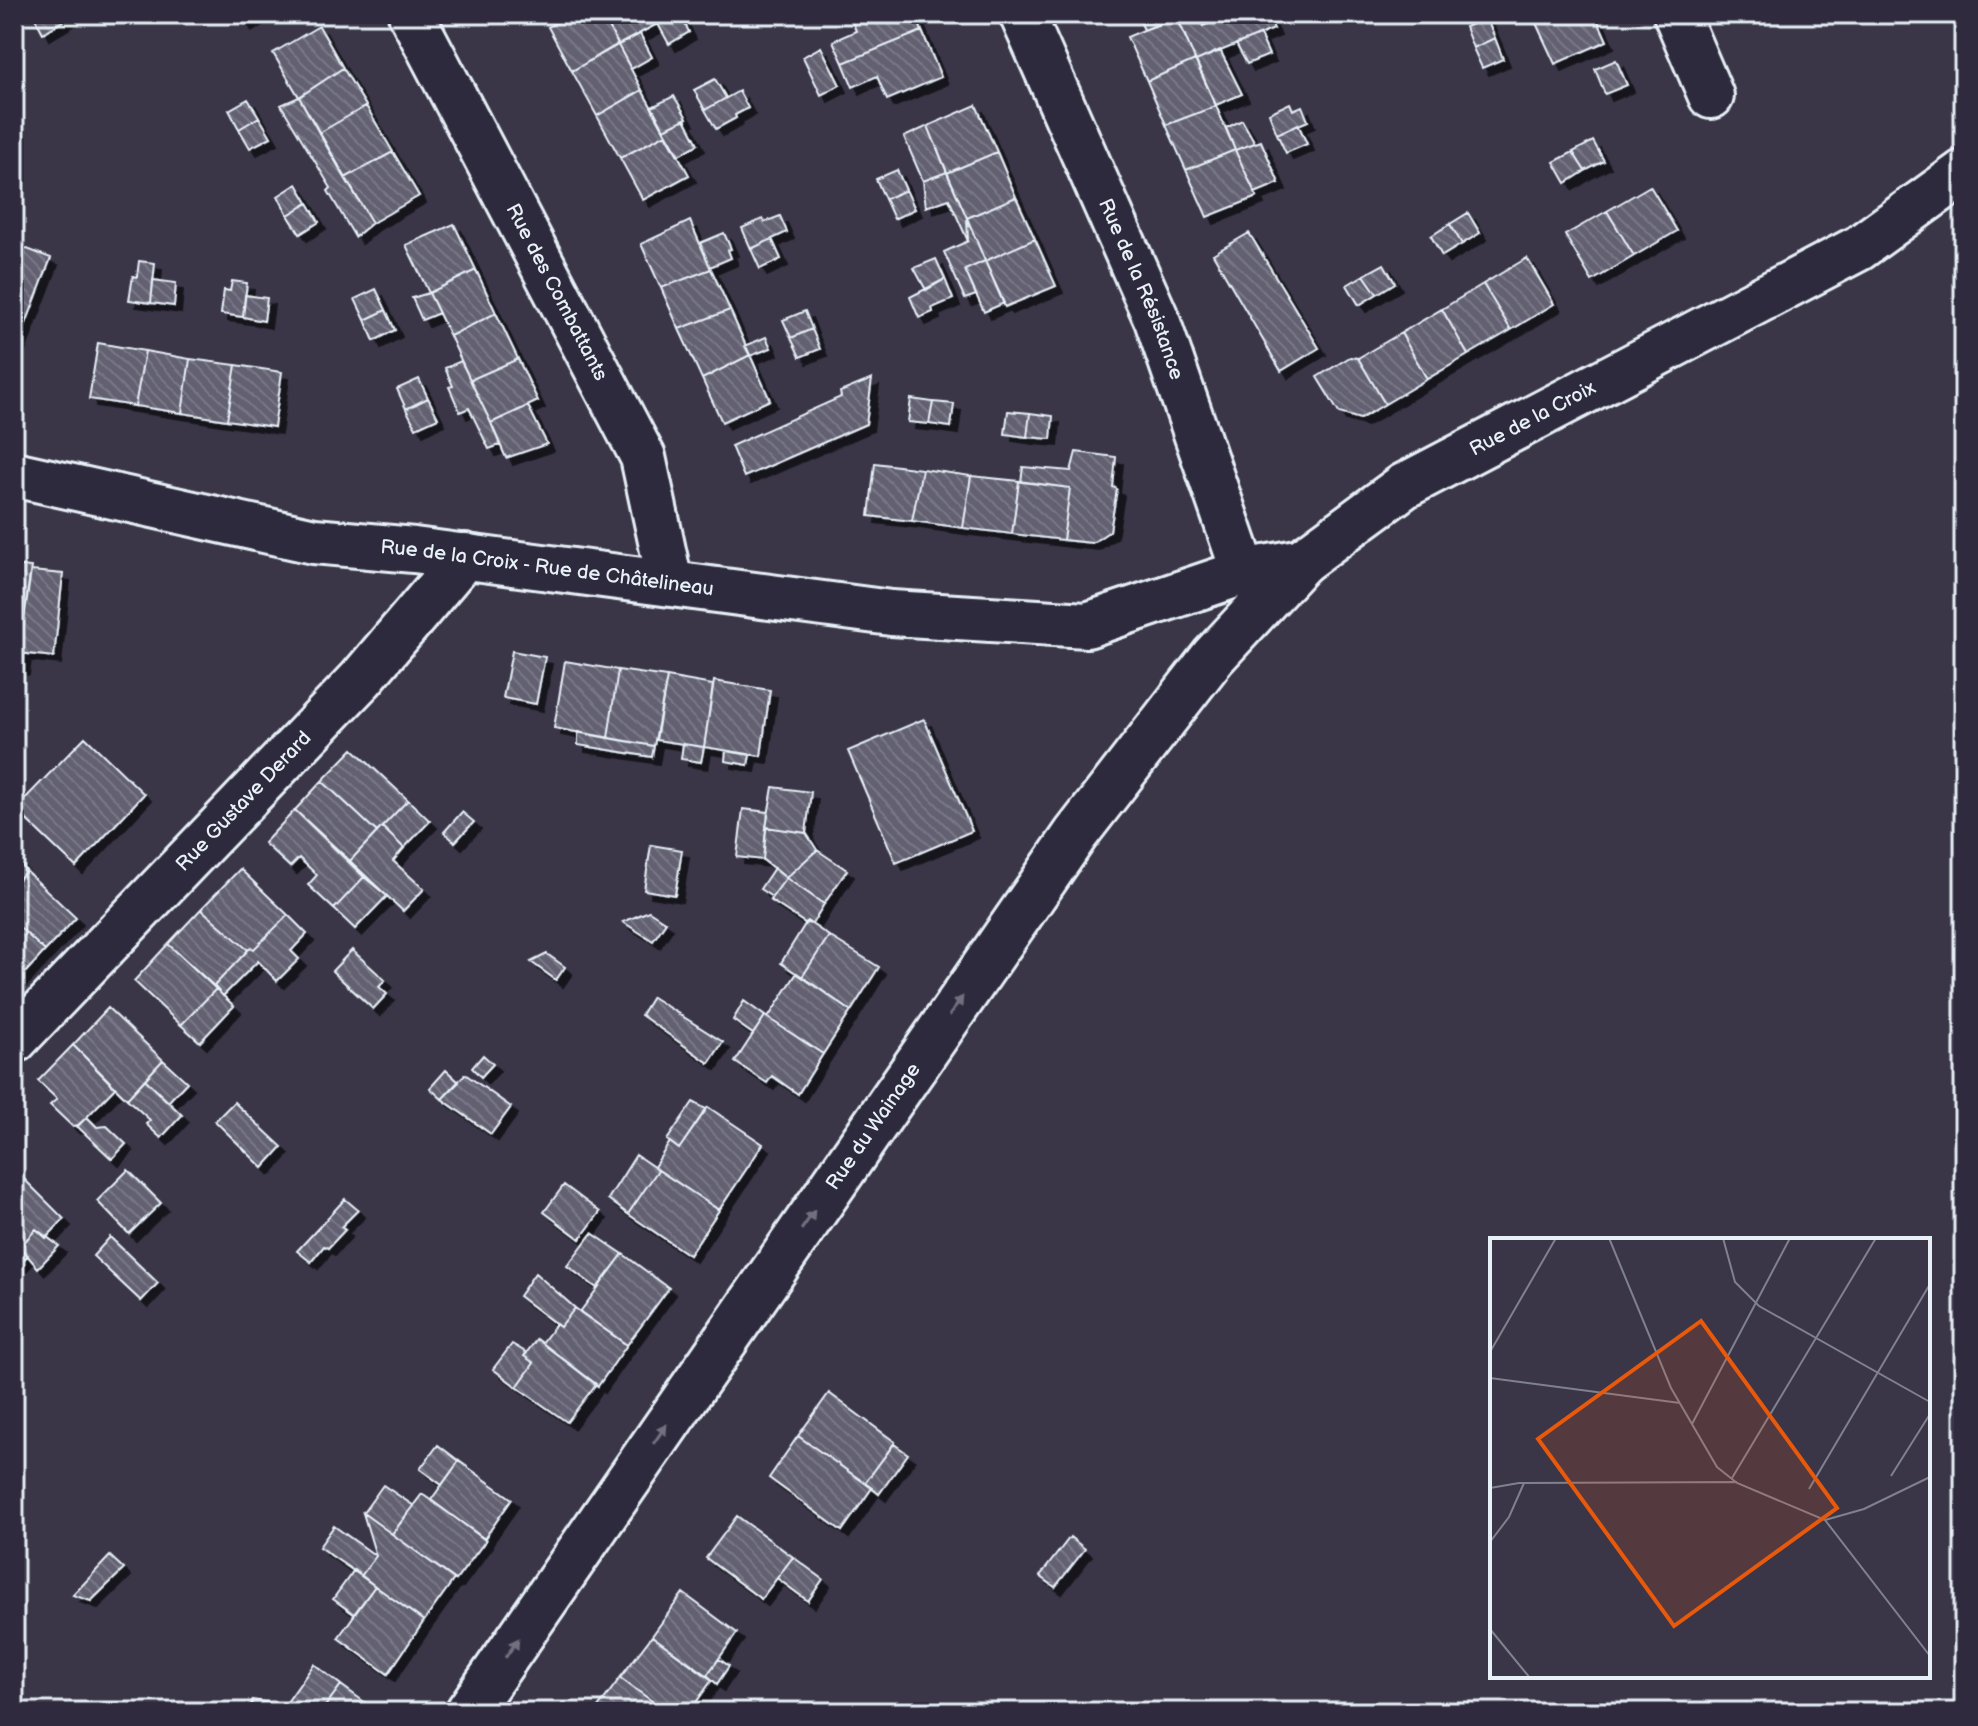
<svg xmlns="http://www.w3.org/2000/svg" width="1978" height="1726" viewBox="0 0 1978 1726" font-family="'Balsamiq Sans',sans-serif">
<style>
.building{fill:url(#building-back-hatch);stroke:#e8f1f8;stroke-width:2;filter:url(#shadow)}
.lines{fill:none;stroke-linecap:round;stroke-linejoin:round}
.minor-casing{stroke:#e8f1f8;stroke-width:50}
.tertiary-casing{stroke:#e8f1f8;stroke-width:50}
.minor{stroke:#2f2a3d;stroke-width:44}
.tertiary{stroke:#2f2a3d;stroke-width:44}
.oneway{fill:#70707e}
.labels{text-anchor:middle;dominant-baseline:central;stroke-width:7;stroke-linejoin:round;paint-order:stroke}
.street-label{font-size:20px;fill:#e8f1f8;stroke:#2f2a3d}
.inset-road{fill:none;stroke:#80818e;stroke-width:2}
.view{fill:#e8590c;fill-opacity:0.15;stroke:#e8590c;stroke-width:4}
.inset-edge{fill:none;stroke:#e8f1f8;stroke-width:4}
</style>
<defs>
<pattern id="building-back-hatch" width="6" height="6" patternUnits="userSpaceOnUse" patternTransform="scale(2)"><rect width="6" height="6" fill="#636171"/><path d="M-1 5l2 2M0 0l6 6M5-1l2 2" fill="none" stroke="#797886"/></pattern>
<filter id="shadow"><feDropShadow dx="7" dy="7" stdDeviation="0" flood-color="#0009"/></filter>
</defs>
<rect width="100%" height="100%" fill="#3a3648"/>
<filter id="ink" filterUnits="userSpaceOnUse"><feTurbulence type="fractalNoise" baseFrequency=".0125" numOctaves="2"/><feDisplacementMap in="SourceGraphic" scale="16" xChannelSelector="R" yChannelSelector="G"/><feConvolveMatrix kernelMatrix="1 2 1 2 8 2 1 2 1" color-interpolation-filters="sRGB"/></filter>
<g filter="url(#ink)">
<!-- building -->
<path class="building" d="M 33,14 L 75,14 L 43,33 Z
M 239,14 L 263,14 L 245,24 Z
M 547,14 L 572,14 L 553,25 Z
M 572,14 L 602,14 L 618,44 L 572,71 L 548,27 Z
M 602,14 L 676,14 L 618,45 Z
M 676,14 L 680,14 L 689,32 L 669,44 L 658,24 Z
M 849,14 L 915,14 L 922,31 L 843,63 L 833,41 L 856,31 Z
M 1137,14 L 1188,14 L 1144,30 Z
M 1188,14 L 1197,14 L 1203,26 L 1232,14 L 1267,14 L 1274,29 L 1196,61 L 1177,19 Z
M 1532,14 L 1555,14 L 1535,21 Z
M 1555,14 L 1595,14 L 1607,41 L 1555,64 L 1535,21 Z
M 1177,16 L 1195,60 L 1147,81 L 1127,37 Z
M 1486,18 L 1495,38 L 1473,48 L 1465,27 Z
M 319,26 L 343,68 L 299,97 L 273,53 Z
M 922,31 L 941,77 L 887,100 L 877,76 L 853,87 L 843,63 Z
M 640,34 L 652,57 L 631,69 L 618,45 Z
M 1260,35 L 1269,55 L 1247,64 L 1236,44 Z
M 1495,38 L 1503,59 L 1482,68 L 1473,48 Z
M 618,45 L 642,90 L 597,116 L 572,71 Z
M 821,47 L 840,85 L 821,95 L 803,57 Z
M 1220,50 L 1242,94 L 1216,105 L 1196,61 Z
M 1195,60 L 1216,106 L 1166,125 L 1147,81 Z
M 1616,60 L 1627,85 L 1605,94 L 1595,69 Z
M 343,68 L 366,106 L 319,133 L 299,97 Z
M 715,79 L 726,98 L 705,110 L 694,90 Z
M 642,90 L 666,134 L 620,158 L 597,116 Z
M 739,91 L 748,108 L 735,115 L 736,118 L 716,129 L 705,110 Z
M 674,96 L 687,118 L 664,129 L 652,107 Z
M 299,97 L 372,223 L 355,237 L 328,191 L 331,188 L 281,105 Z
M 248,99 L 259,117 L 239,129 L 229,110 Z
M 1290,103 L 1293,110 L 1302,106 L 1308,121 L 1277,134 L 1269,113 Z
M 976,105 L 997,152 L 947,173 L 928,126 Z
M 366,106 L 393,152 L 345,178 L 319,133 Z
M 1216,106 L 1235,150 L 1186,170 L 1166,125 Z
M 259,117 L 271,137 L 250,148 L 239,129 Z
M 685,119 L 698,144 L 679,155 L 664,129 Z
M 1242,120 L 1255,143 L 1235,150 L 1226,128 Z
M 1298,124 L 1307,144 L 1286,153 L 1277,134 Z
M 928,126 L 947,172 L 923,181 L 904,137 Z
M 666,134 L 689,175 L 643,200 L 620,158 Z
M 1261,141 L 1279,183 L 1255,193 L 1235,150 Z
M 1593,141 L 1604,161 L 1585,171 L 1573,152 Z
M 1235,150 L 1257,197 L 1207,217 L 1186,170 Z
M 393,152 L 419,196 L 372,223 L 345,178 Z
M 997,152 L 1016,197 L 967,218 L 947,173 Z
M 1573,152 L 1585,171 L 1566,183 L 1554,162 Z
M 897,170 L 906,190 L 885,199 L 876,179 Z
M 947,172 L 967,218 L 968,241 L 949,199 L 926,207 L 923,181 Z
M 297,184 L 308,203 L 288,215 L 278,196 Z
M 1650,186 L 1677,231 L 1634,256 L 1607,211 Z
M 906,190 L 915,209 L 894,219 L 885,199 Z
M 1016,197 L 1035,239 L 985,261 L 967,218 Z
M 308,203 L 319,222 L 300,234 L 288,215 Z
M 1607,211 L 1634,256 L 1592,281 L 1565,235 Z
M 1468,213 L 1480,233 L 1462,244 L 1450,224 Z
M 780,216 L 787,232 L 751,249 L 742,228 L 763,219 L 765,222 Z
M 967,218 L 985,261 L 965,270 L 976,295 L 965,299 L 944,252 L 968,241 Z
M 690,221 L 711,269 L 661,288 L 641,244 Z
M 454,224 L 476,270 L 429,293 L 406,245 Z
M 1450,224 L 1462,244 L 1442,256 L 1431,236 Z
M 724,233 L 731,249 L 728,250 L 731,258 L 710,267 L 700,243 Z
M 1249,233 L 1319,348 L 1281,371 L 1213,254 Z
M 772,239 L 781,259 L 760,269 L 751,249 Z
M 1035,239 L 1056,286 L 1005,307 L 985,261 Z
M 14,244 L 51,258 L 14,355 Z
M 1527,258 L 1554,304 L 1511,330 L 1483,284 Z
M 936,259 L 945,279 L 926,290 L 914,268 Z
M 139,261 L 155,263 L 151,303 L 129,300 L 133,276 L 137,277 Z
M 985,261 L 1004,303 L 984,312 L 965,270 Z
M 1384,264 L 1395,283 L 1377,294 L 1364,275 Z
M 711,269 L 730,310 L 679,329 L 661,288 Z
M 476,270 L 496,313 L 450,336 L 429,293 Z
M 1364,275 L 1377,294 L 1359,305 L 1347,285 Z
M 945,279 L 953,299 L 932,308 L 933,312 L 919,318 L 910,297 Z
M 153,280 L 176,283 L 174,306 L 151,303 Z
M 232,281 L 247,283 L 243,317 L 221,314 L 224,290 L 230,291 Z
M 1483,284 L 1511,330 L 1468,355 L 1442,309 Z
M 376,289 L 386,310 L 365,320 L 355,299 Z
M 429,293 L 439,313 L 422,320 L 412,298 Z
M 245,295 L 267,298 L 264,321 L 243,317 Z
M 1442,309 L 1468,355 L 1427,379 L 1401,333 Z
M 386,310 L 395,330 L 374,341 L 365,320 Z
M 730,310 L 750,355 L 702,379 L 679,329 Z
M 805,311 L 812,329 L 791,338 L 783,320 Z
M 496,313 L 518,359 L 470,380 L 450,336 Z
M 812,329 L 820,349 L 800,357 L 791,338 Z
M 1401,333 L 1427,379 L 1385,404 L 1358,358 Z
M 766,337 L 771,348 L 750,356 L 745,346 Z
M 98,343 L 145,351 L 135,406 L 89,399 Z
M 145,351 L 190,359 L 182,413 L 135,406 Z
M 750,355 L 770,400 L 722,422 L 702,379 Z
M 1350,357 L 1358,358 L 1385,404 L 1360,419 L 1339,413 L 1317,377 Z
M 190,359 L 236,365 L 227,420 L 182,413 Z
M 518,359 L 538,401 L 491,423 L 470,380 Z
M 461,361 L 491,423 L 500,445 L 489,449 L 469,408 L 460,412 L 449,387 L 453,386 L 445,368 Z
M 236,365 L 282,372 L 274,427 L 227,420 Z
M 419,379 L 428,398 L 406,409 L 397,389 Z
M 872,379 L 866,424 L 744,477 L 731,446 L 841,397 L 840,392 Z
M 428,398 L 438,418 L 416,428 L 406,409 Z
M 911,399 L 933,402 L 929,424 L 908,422 Z
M 933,402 L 954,404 L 951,427 L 929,424 Z
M 528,406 L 547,444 L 506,458 L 491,423 Z
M 1008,411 L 1030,413 L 1027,437 L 1005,434 Z
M 1030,413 L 1053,416 L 1051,439 L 1027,437 Z
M 1076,452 L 1116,457 L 1113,487 L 1117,489 L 1110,531 L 1092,543 L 1063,540 L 1070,488 L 1021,482 L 1023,467 L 1071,471 Z
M 875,463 L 922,469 L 912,521 L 869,516 Z
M 922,469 L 971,476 L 963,528 L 912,521 Z
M 971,476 L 1019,481 L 1012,534 L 963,528 Z
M 1019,481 L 1070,488 L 1063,540 L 1012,534 Z
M 14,565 L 31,567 L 19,653 L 24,653 L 22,668 L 14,667 Z
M 31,571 L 63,574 L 54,657 L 19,653 Z
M 512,651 L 545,657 L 536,704 L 503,698 Z
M 565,661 L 618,670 L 608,738 L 554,728 Z
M 618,670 L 667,677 L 654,746 L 608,738 Z
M 667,677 L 713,685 L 704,747 L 656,740 Z
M 714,681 L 770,690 L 761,756 L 704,747 Z
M 924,719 L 972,831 L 896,863 L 848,751 Z
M 578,732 L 654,746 L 652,757 L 578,745 Z
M 85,737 L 144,794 L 76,867 L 15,809 Z
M 683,744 L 704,747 L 701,762 L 681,759 Z
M 353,749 L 408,800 L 377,832 L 322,781 Z
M 726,751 L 750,755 L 748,765 L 725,761 Z
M 322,781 L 377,832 L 350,861 L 295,810 Z
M 773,787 L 811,792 L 806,833 L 766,827 Z
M 408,800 L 430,821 L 404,848 L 382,827 Z
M 743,809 L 768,812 L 763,860 L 737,857 Z
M 295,810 L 364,877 L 334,909 L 308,885 L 317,875 L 299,858 L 290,867 L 264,843 Z
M 462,812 L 474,822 L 455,842 L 444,832 Z
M 382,827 L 404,848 L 393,861 L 424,889 L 403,911 L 350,861 Z
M 766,827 L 806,833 L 817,850 L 786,878 L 763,860 Z
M 651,845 L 682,850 L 675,895 L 644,890 Z
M 817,850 L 847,870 L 824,904 L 786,878 Z
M 17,858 L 26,871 L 14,884 L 14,861 Z
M 774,868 L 786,878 L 772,897 L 760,889 Z
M 240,869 L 288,915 L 254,949 L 251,947 L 248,950 L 201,909 Z
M 26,871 L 76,918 L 45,951 L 14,922 L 14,884 Z
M 364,877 L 387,896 L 355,929 L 334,909 Z
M 786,878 L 824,904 L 812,924 L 805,923 L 770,900 Z
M 201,909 L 248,950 L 214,986 L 168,944 Z
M 649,911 L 666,922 L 653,941 L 623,922 Z
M 288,915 L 307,934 L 291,951 L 299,959 L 277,981 L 258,961 L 223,996 L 214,986 L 251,947 L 254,949 Z
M 807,921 L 829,936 L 802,977 L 781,963 Z
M 14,922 L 45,951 L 14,985 Z
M 829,936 L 879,967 L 851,1011 L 802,977 Z
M 168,944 L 216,989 L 181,1025 L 134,981 Z
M 352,950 L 385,980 L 379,987 L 387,994 L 373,1009 L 332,971 Z
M 547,954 L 565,967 L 556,980 L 531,962 Z
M 797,973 L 851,1011 L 823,1054 L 768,1018 Z
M 216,989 L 234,1006 L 200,1042 L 181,1025 Z
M 652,997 L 723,1042 L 709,1063 L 641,1015 Z
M 744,1001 L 765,1016 L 753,1034 L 733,1020 Z
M 108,1008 L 163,1060 L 127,1099 L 73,1045 Z
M 765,1016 L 823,1054 L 798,1094 L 772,1076 L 767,1083 L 735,1062 Z
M 73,1045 L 115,1088 L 78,1126 L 73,1127 L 50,1105 L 57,1099 L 38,1081 Z
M 483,1055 L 493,1064 L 481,1077 L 472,1068 Z
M 163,1060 L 187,1082 L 168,1102 L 145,1079 Z
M 446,1070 L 459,1082 L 442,1099 L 430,1088 Z
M 465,1074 L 511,1107 L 491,1134 L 442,1099 Z
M 145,1079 L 182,1115 L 161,1138 L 146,1124 L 150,1120 L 127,1099 Z
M 234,1102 L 282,1147 L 263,1168 L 215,1121 Z
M 693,1102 L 706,1109 L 679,1149 L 667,1140 Z
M 708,1107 L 763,1144 L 719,1210 L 654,1167 L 670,1142 L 679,1149 Z
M 87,1117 L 97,1127 L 107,1126 L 126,1144 L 112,1159 L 77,1126 Z
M 636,1155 L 658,1170 L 628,1214 L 608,1199 Z
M 14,1169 L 64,1219 L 46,1238 L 36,1229 L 20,1247 L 14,1242 Z
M 128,1170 L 161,1203 L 129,1234 L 97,1201 Z
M 658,1170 L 719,1210 L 689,1255 L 628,1214 Z
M 564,1185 L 600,1212 L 580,1239 L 544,1212 Z
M 345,1199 L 358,1210 L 341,1227 L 345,1230 L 328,1248 L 324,1246 L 311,1262 L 297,1251 Z
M 36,1229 L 59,1246 L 38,1268 L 20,1247 Z
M 592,1233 L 623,1254 L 597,1288 L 567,1266 Z
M 110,1237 L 158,1283 L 141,1301 L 93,1256 Z
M 14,1242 L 28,1255 L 14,1270 Z
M 623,1254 L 669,1288 L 627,1345 L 580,1312 Z
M 535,1273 L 575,1308 L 560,1327 L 519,1296 Z
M 575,1308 L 627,1345 L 598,1386 L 542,1343 L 556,1324 L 560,1327 Z
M 537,1339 L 596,1384 L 567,1422 L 517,1387 L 534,1363 L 524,1356 Z
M 512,1344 L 527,1353 L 524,1356 L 534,1363 L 517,1387 L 493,1369 Z
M 829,1393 L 895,1442 L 865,1483 L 798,1436 Z
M 798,1436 L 872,1488 L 842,1531 L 769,1478 Z
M 894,1444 L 908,1454 L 879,1494 L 865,1483 Z
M 438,1445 L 459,1461 L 442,1485 L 420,1469 Z
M 459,1461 L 512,1499 L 484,1539 L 431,1500 Z
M 383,1485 L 414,1506 L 392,1534 L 363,1513 Z
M 422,1494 L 486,1540 L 456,1580 L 392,1534 Z
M 363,1513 L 454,1579 L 424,1621 L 361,1576 L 376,1556 Z
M 737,1516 L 793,1557 L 761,1599 L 706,1558 Z
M 334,1526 L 376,1556 L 361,1576 L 319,1547 Z
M 1070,1537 L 1085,1549 L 1055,1587 L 1040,1576 Z
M 110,1556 L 124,1569 L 91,1601 L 73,1595 Z
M 793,1557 L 823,1579 L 808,1601 L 777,1578 Z
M 354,1570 L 375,1586 L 354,1614 L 333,1599 Z
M 375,1586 L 424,1621 L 388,1674 L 338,1638 Z
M 683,1593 L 737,1633 L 707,1675 L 652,1636 Z
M 652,1636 L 712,1680 L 689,1712 L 667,1712 L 620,1678 Z
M 719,1659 L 729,1666 L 717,1684 L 707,1675 Z
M 314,1664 L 341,1685 L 321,1712 L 287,1712 L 283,1708 Z
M 620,1678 L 667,1712 L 595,1712 Z
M 341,1685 L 378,1712 L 321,1712 Z
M 252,1700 L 270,1703 L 282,1712 L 250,1712 Z"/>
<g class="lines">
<!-- minor casing -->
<g class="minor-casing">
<g id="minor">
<path id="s1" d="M 411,14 L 643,457 L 670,583"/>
<path id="s2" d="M 1022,14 L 1157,320 L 1244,572"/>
<path d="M 1676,14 L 1711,96"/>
<path id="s3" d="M 14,1041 L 361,679 L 465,556"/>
</g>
</g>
<!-- tertiary casing -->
<g class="tertiary-casing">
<g id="tertiary">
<path id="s4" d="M 14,474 L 314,541 L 414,550 L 891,613 L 1087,625 L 1244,572 L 1302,561 L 1404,486 L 1859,248 L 1964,172"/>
<path id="s5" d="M 468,1712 L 1076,834 L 1213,657 L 1302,561"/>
</g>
</g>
<!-- minor -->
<use href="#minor" class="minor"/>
<!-- tertiary -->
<use href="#tertiary" class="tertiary"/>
</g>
<!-- one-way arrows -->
<defs><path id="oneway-solid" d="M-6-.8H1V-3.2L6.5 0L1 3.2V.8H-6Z" transform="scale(2)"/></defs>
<g class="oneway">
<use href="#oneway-solid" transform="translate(956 1006) rotate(-55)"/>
<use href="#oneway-solid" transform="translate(808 1220) rotate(-55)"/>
<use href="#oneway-solid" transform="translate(660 1434) rotate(-55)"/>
<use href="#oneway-solid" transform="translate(512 1648) rotate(-55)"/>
</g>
</g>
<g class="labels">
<!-- street labels -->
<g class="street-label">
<text stroke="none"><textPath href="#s2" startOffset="300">Rue de la Résistance</textPath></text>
<text stroke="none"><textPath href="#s1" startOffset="314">Rue des Combattants</textPath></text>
<text stroke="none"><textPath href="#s4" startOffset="1582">Rue de la Croix</textPath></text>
<text stroke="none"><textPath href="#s4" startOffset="542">Rue de la Croix - Rue de Châtelineau</textPath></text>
<text stroke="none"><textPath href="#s3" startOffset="332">Rue Gustave Derard</textPath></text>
<text stroke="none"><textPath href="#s5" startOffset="712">Rue du Wainage</textPath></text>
</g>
</g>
<!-- overview -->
<g transform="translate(1490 1238)">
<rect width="440" height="440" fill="#3a3648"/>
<path class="inset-road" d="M 119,0 L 181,150 L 227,229 L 247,245 L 335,282 L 440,418M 233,0 L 245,44 L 269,68 L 440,164M 0,114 L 66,0M 0,140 L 190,165M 202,186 L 300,0M 401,238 L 440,176M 242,240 L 386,0M 0,250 L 29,245 L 247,244M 319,251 L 440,46M 335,282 L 374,271 L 440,239M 0,304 L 19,279 L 34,245M 0,391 L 40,440"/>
<path class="view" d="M 211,83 L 347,270 L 184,388 L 48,201 Z"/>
<rect width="440" height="440" class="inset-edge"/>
</g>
<!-- margin -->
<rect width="1978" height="1726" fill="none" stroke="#2f2a3d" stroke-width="48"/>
<rect x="24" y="24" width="1930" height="1678" fill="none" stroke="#e8f1f8" stroke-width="3" filter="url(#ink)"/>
</svg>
